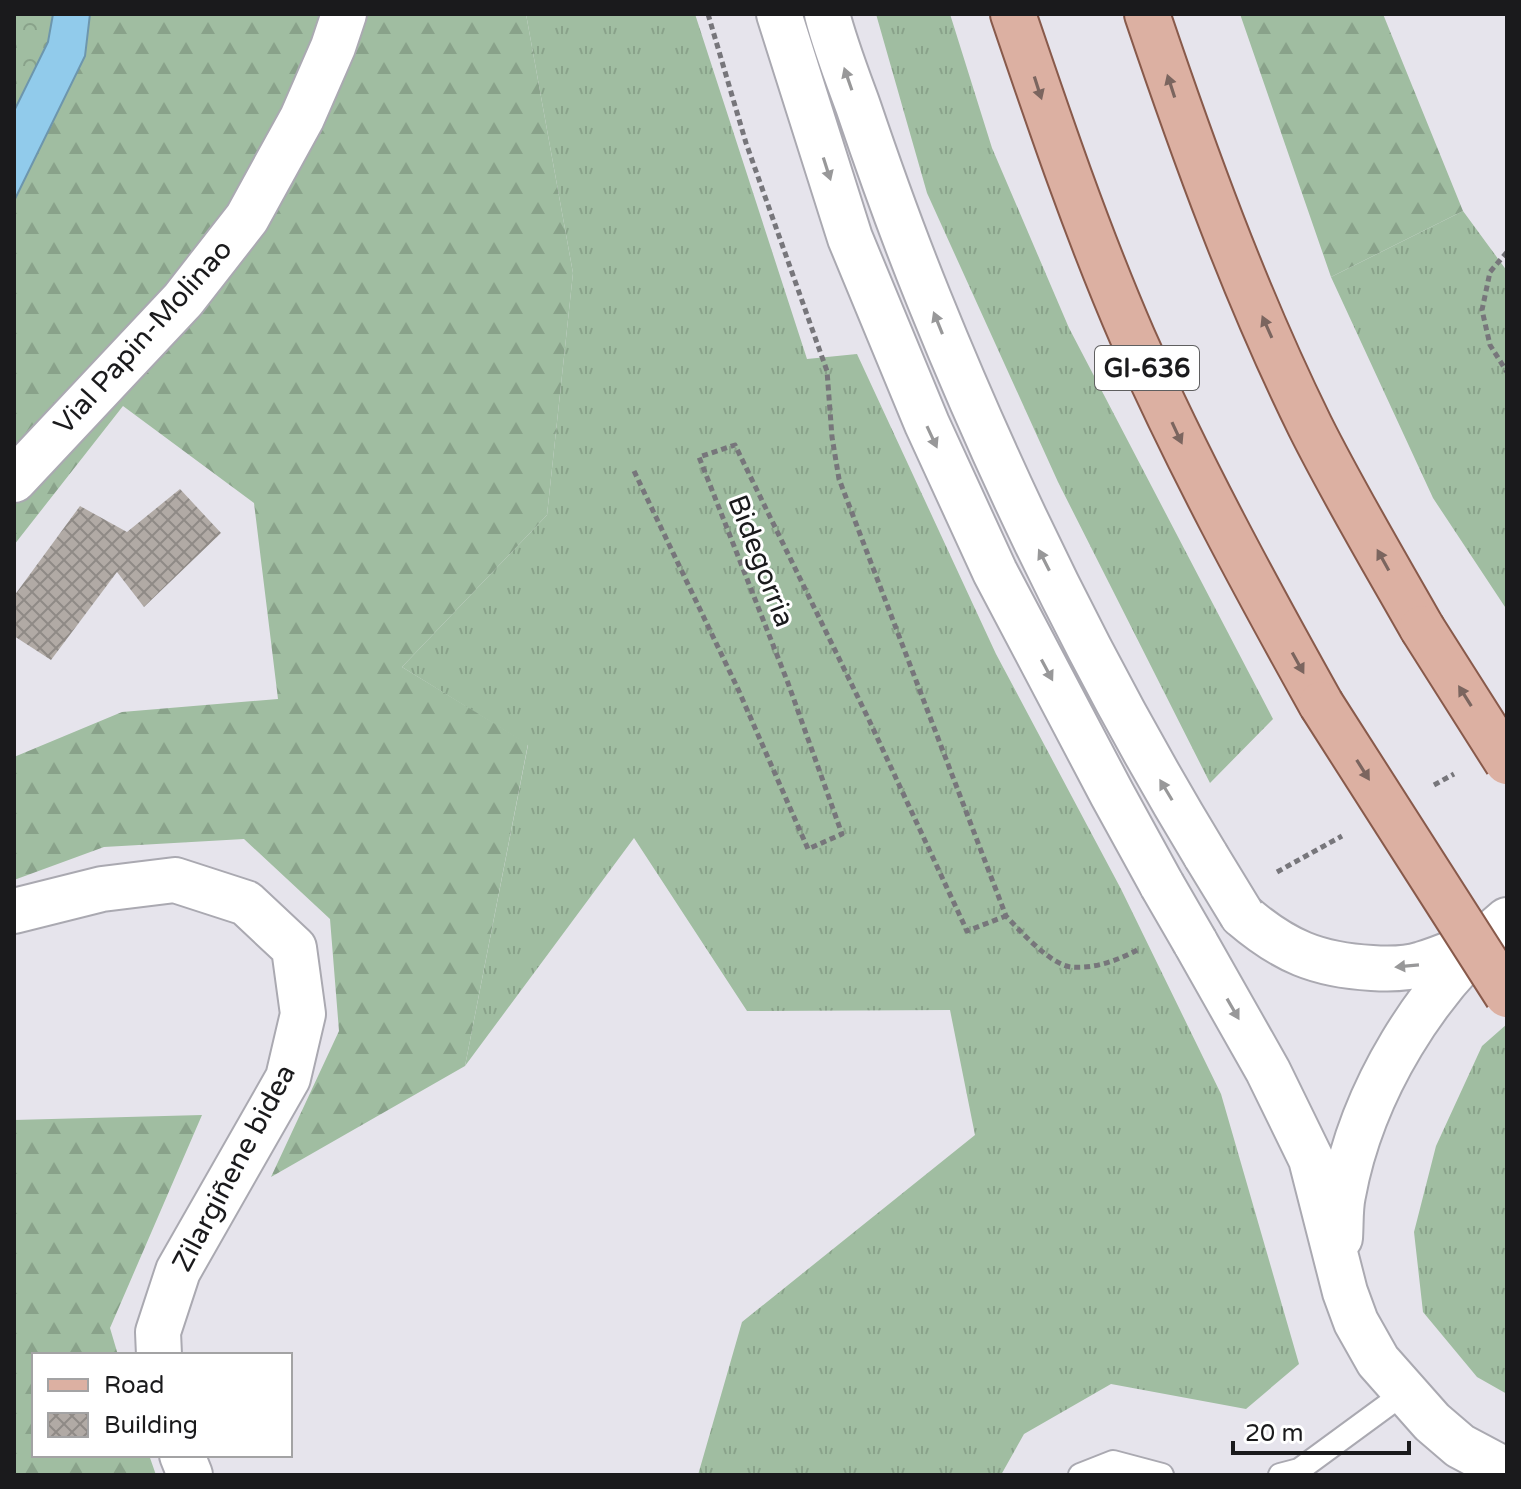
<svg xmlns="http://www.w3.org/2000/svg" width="1521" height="1489" viewBox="0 0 1521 1489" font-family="'Varela Round',sans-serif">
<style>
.grass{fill:url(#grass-tufts)}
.forest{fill:url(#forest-firs)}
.park{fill:url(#park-crowns)}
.water{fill:#91cbeb;stroke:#6d96ad;stroke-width:2}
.building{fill:url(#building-cross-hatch)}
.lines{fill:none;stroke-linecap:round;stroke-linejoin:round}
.lane-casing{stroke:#aaa9b1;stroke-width:26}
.street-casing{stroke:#aaa9b1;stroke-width:48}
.secondary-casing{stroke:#aaa9b1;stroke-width:48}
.primary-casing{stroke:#885a4b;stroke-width:48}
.path{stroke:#77767b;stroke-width:5;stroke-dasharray:6 4;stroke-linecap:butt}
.lane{stroke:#fff;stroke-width:22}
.street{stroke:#fff;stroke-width:44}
.secondary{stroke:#fff;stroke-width:44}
.primary{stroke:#dcb0a2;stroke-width:44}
.secondary-bridge-casing{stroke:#aaa9b1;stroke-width:48;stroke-linecap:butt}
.primary-bridge-casing{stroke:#885a4b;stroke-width:48;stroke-linecap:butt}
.secondary-bridge{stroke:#fff;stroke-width:44}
.primary-bridge{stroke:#dcb0a2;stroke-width:44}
.oneway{fill:#989899}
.oneway2{fill:#7b655f}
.labels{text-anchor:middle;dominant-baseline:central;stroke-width:6;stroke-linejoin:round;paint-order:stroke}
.shield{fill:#fff;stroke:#5f5f60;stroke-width:2}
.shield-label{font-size:26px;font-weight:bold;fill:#1a1a1c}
.street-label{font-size:28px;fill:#1a1a1c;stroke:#fff}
</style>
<defs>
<pattern id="grass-tufts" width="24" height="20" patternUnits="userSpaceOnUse" patternTransform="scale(2)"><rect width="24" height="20" fill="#a0bda1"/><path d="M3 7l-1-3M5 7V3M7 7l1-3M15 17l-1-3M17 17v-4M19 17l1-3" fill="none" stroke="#89a28a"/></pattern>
<pattern id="forest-firs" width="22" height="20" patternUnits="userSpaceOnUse" patternTransform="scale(2)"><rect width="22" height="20" fill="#a0bda1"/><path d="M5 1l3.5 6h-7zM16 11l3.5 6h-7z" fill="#89a28a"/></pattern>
<pattern id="park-crowns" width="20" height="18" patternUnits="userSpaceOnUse" patternTransform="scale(2)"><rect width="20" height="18" fill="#a0bda1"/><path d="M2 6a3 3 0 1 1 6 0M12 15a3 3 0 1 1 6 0" fill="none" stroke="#89a28a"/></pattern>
<pattern id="building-cross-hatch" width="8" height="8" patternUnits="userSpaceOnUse" patternTransform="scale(2)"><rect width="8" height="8" fill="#b1aaa5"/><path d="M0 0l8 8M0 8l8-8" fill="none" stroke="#8f8a86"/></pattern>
</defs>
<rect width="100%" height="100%" fill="#e6e4ec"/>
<!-- grass -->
<path class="grass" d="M 526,14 L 695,14 L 807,359 L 857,354 L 996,654 L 1121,889 L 1221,1094 L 1299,1364 L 1246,1409 L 1111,1384 L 1024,1434 L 1001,1475 L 698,1475 L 742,1322 L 975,1135 L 950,1010 L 747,1011 L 634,838 L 465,1066 L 528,745 L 402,667 L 547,515 L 573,273 Z
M 876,14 L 950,14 L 992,148 L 1069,328 L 1273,719 L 1210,783 L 1058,482 L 927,193 Z
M 1463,211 L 1507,271 L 1507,610 L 1433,498 L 1331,277 Z
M 1507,1024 L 1507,1394 L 1477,1377 L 1423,1312 L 1414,1232 L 1436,1146 L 1482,1046 Z"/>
<!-- forest -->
<path class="forest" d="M 90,14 L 329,14 L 333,32 L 367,14 L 526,14 L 573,273 L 547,515 L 402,667 L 528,744 L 465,1066 L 271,1177 L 339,1031 L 330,919 L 244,839 L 104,847 L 14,880 L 14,757 L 122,712 L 278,699 L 254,503 L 123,406 L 14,545 L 14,201 L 85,56 Z
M 1240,14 L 1383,14 L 1463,211 L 1331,277 Z
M 202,1115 L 110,1328 L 118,1355 L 34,1355 L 34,1455 L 149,1455 L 156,1475 L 14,1475 L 14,1120 Z"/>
<!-- park -->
<path class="park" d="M 14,14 L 53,14 L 48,42 L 14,111 Z"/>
<!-- water -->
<path class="water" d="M 53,14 L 90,14 L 85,56 L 14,201 L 14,111 L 48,42 Z"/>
<!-- building -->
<path class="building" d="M 180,489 L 221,533 L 144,607 L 117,572 L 51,660 L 14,636 L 14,596 L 80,506 L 127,532 Z"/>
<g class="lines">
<!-- lane casing -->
<g class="lane-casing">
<path id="lane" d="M 1080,1475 L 1113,1462 L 1162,1475
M 1280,1475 L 1299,1470 L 1404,1393"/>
</g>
<!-- street casing -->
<g class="street-casing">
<path id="street" d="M 14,480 L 183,300 L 247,218 L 302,118 L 333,47 L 344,14
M 14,911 L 102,889 L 175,880 L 246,903 L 294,948 L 303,1014 L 288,1078 L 178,1271 L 158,1332 L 159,1355
M 182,1455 L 190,1475"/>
</g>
<!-- secondary casing -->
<g class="secondary-casing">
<path id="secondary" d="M 779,14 L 850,238 L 927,424 L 995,572 L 1112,794 L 1162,885
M 827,14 C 835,45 847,76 858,106 C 880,171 903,235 929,299 C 1007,492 1098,678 1206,856
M 1242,915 C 1284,951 1317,965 1372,968 C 1387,969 1407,969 1422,964 C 1440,959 1457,951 1475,944
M 1195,942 L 1268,1071 L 1311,1159 L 1345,1292 L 1356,1322 L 1378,1361 L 1432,1422 L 1460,1446 L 1507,1471
M 1340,1238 C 1341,1224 1340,1209 1343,1195 C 1362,1091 1426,987 1507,920"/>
</g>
<!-- primary casing -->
<g class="primary-casing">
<path id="primary" d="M 1013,14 C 1050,123 1087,232 1133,338 C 1189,464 1254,584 1321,704
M 1147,14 C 1194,153 1245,294 1310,426 C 1344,494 1384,561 1422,628"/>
</g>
<!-- path -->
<path class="path" d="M 708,14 L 746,143 L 827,371 L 832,437 L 839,479 L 1006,916 C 1020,931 1051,965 1071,967 C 1095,969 1119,960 1139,949
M 1507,252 L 1490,272 L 1482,310 L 1490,345 L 1507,372
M 634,471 L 738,689 L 808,849 L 842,834 L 788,683 L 699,457 L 735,445 L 869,720 L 967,931 L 1006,916
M 1434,785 L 1454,774
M 1277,872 L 1342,836"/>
<!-- lane -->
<use href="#lane" class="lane"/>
<!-- street -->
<use href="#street" class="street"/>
<!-- secondary -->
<use href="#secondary" class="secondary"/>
<!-- primary -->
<use href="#primary" class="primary"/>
<!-- secondary-bridge casing -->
<g class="secondary-bridge-casing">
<path id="secondary-bridge" d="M 1206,856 L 1242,915
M 1162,885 L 1195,942"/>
</g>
<!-- primary-bridge casing -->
<g class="primary-bridge-casing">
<path id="primary-bridge" d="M 1422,628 L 1507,762
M 1321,704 L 1507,995"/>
</g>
<!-- secondary-bridge -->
<use href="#secondary-bridge" class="secondary-bridge"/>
<!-- primary-bridge -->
<use href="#primary-bridge" class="primary-bridge"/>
</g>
<!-- one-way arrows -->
<defs><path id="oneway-solid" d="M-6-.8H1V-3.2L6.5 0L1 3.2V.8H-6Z" transform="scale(2)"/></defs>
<g class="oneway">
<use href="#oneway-solid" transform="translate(848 79) rotate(-109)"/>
<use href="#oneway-solid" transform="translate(827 169) rotate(72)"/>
<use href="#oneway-solid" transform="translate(938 323) rotate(-112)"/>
<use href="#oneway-solid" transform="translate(932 437) rotate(65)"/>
<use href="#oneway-solid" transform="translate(1044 560) rotate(-117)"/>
<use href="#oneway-solid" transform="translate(1047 670) rotate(62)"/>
<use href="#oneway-solid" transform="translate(1166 790) rotate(-121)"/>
<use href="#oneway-solid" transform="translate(1407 966) rotate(175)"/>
<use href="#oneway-solid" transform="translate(1233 1009) rotate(60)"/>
</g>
<g class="oneway2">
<use href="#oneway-solid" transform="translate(1171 86) rotate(-108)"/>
<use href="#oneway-solid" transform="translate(1038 88) rotate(72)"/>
<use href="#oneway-solid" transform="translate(1267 327) rotate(-114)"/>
<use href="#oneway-solid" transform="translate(1177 433) rotate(65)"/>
<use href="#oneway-solid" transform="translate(1383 560) rotate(-119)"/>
<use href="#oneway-solid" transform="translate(1298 663) rotate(61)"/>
<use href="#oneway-solid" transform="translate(1465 696) rotate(-122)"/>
<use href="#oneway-solid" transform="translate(1363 770) rotate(58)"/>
</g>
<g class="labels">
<!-- shield labels -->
<rect class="shield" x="1095" y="346" width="104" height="44" rx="6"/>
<g class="shield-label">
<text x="1147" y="368">GI-636</text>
</g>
<!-- street labels -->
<g class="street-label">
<text transform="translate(143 337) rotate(-48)">Vial Papin-Molinao</text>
<text transform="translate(761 561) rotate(69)">Bidegorria</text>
<text transform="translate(234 1168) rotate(-62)">Zilargiñene bidea</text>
</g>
</g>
<!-- border -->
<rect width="1521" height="1489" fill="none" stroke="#1a1a1c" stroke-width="32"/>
<!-- legend -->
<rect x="32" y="1353" width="260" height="104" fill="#ffffff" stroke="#a3a3a4" stroke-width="2"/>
<rect x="48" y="1379" width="40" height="12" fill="#dcb0a2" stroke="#a3a3a4" stroke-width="2"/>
<text x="104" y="1393" font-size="24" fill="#1a1a1c">Road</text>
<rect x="48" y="1413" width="40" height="24" fill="url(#building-cross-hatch)" stroke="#a3a3a4" stroke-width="2"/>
<text x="104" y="1433" font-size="24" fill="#1a1a1c">Building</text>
<!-- scale -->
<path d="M1233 1441v12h176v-12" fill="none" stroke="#1a1a1c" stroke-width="4"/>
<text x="1245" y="1441" font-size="24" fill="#1a1a1c" stroke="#ffffff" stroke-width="6" paint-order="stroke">20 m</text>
</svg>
